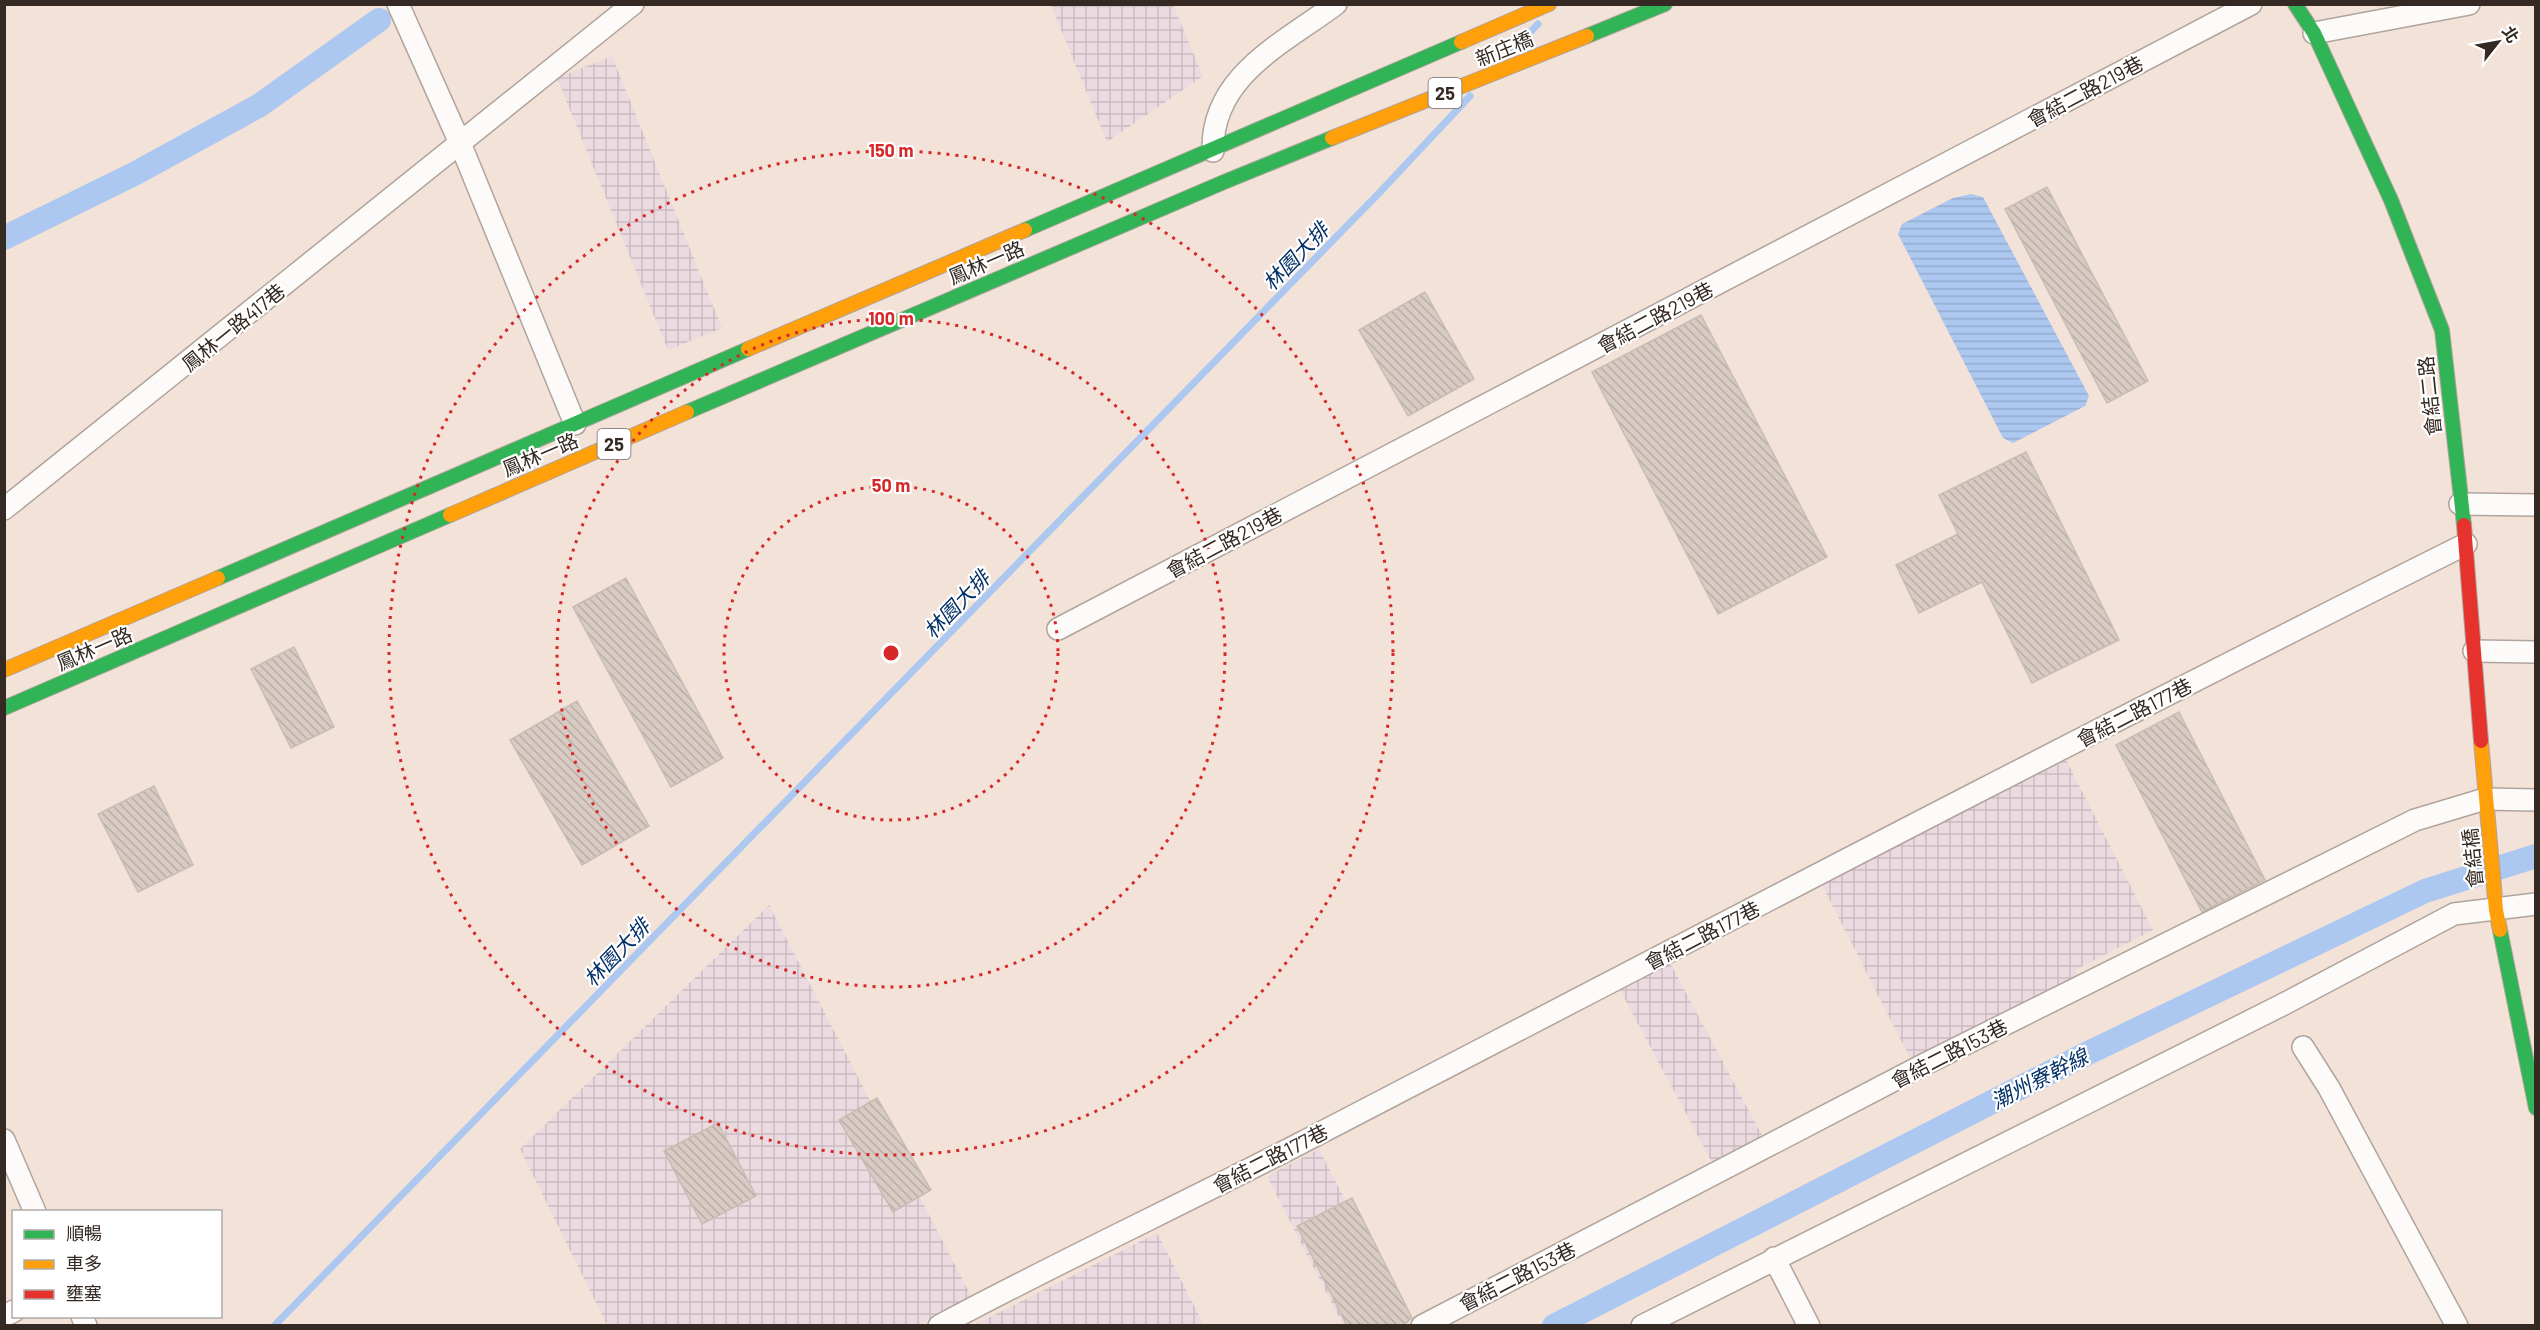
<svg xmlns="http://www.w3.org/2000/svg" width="2540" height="1330" viewBox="0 0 2540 1330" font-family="Barlow,'Noto Sans TC',sans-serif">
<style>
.industrial{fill:url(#industrial-grid)}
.water{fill:url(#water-rules)}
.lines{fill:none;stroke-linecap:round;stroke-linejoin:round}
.stream{stroke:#acc7f0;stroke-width:7}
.canal{stroke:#acc7f0;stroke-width:24}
.building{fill:url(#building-back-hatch);stroke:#c8bcb4;stroke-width:1.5}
.street-casing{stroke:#b1a49d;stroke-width:24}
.fast-casing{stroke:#b1a49d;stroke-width:16}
.slow-casing{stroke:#b1a49d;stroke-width:16}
.jam-casing{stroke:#b1a49d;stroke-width:16}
.street{stroke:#fdfbf9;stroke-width:21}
.fast{stroke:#30b455;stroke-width:14}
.slow{stroke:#ff9f0a;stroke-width:14}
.jam{stroke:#e5322d;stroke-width:14}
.ring{fill:none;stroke:#d62828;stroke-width:3;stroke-dasharray:3 6}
.labels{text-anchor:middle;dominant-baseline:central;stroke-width:4.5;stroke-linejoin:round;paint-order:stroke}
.shield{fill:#fff;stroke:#726a65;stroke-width:1.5}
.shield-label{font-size:18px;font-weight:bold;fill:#352a23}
.street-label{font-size:20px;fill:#352a23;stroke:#fff}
.water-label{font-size:21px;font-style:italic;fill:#043267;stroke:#fff}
.centre{fill:#d62828;stroke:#fff;stroke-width:3}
.ring-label{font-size:18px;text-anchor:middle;font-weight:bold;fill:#d62828;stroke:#fff;stroke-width:4.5;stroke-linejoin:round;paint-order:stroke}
</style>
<defs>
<pattern id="industrial-grid" width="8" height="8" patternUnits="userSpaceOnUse" patternTransform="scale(1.5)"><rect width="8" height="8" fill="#ebdbe1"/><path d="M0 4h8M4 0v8" fill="none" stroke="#cabcc1"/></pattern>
<pattern id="water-rules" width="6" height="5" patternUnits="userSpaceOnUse" patternTransform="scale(1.5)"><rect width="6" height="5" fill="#acc7f0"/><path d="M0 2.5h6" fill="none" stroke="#95abce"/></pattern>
<pattern id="building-back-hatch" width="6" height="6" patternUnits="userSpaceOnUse" patternTransform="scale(1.5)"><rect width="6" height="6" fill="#d7cbc3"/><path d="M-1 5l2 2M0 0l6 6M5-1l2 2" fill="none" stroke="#b9aea7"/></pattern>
</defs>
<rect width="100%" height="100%" fill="#f2e2d8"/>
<!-- industrial -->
<path class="industrial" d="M 1051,5 L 1173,5 L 1203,76 L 1107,142 Z
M 612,56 L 722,328 L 668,350 L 557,78 Z
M 2065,758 L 2153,930 L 2075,970 L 2081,983 L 1915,1068 L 1821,883 Z
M 769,905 L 972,1298 L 918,1325 L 607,1325 L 520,1149 Z
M 1670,963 L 1765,1141 L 1715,1168 L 1620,990 Z
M 1319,1149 L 1408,1325 L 1343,1325 L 1267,1176 Z
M 1157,1233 L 1204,1325 L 974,1325 Z"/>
<!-- water -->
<path class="water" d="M 1971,194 L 1983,197 L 2089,396 L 2085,406 L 2013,443 L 2003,438 L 1898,234 L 1902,224 L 1953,198 Z"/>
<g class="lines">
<!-- stream -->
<path class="stream" d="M 1512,51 L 1538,24
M 274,1326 L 1381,191 L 1470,96"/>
<!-- canal -->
<path class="canal" d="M 4,238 L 136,173 L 260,105 L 379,20
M 1554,1326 L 2086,1054 L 2425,891 L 2536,856"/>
</g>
<!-- building -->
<path class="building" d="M 2047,187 L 2148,381 L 2107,403 L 2005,209 Z
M 1425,292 L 1474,379 L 1408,416 L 1359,330 Z
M 1701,315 L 1827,557 L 1718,614 L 1592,372 Z
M 2026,452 L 2119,640 L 2032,683 L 1982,582 L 1919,613 L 1896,565 L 1958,534 L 1939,495 Z
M 626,578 L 723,758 L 671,787 L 573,607 Z
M 294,647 L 334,727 L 291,748 L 251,669 Z
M 577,701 L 649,826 L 582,865 L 510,740 Z
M 2179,712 L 2265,880 L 2202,912 L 2116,745 Z
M 154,786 L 193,865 L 138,892 L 98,814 Z
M 877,1098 L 931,1190 L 893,1212 L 839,1120 Z
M 718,1123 L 756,1196 L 702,1224 L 664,1151 Z
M 1352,1198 L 1412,1318 L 1402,1326 L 1347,1326 L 1297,1226 Z"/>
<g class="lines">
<!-- street casing -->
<g class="street-casing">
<path id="street" d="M 398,4 L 460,143 L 575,424
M 2314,33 L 2469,4
M 1213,151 C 1211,76 1284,43 1336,4
M 2460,504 L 2536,505
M 4,509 L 633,4
M 1058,629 L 2251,4
M 2474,651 L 2536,652
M 2303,1047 L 2329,1088 L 2457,1326
M 4,1140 L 35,1212
M 1774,1258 L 1809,1326
M 4,1316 L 14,1311
M 82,1316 L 86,1326
M 939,1326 C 1058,1262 1181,1205 1301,1143 C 1688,942 2075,739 2466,544
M 1422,1326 L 1925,1064 L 2415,820 L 2485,799 L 2536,800
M 1642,1326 L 2282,1005 L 2454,914 L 2536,904"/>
</g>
<!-- fast casing -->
<g class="fast-casing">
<path id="fast" d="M 2295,4 L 2314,33 L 2391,200 L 2442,330 L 2464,525
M 1587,36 L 1665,4
M 1025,230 L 1461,42
M 687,412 L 1224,182 L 1332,138
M 218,578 L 748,349
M 4,708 L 450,515
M 2500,930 L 2536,1108"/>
</g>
<!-- slow casing -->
<g class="slow-casing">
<path id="slow" d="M 1461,42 L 1549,4
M 1332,138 L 1587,36
M 748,349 L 1025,230
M 450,515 L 687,412
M 4,670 L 218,578
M 2481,741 L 2496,910 L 2500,930"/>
</g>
<!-- jam casing -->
<g class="jam-casing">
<path id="jam" d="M 2464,525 L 2481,741"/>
</g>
<!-- street -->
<use href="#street" class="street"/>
<!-- fast -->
<use href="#fast" class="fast"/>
<!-- slow -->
<use href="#slow" class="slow"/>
<!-- jam -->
<use href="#jam" class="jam"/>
</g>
<!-- distance rings -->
<g class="ring">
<circle cx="891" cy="653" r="167"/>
<circle cx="891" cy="653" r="334"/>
<circle cx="891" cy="653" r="502"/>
</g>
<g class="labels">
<!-- shield labels -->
<g class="shield">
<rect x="1428.5" y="78" width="33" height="30" rx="4.5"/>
<rect x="597.5" y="429" width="33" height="30" rx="4.5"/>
</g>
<g class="shield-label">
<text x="1445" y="93">25</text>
<text x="614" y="444">25</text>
</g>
<!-- street labels -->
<g class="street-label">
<text transform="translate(1504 48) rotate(-22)">新庄橋</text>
<text transform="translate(2085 91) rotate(-28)">會結二路219巷</text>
<text transform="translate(986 262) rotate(-23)">鳳林一路</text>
<text transform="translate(1655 317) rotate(-28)">會結二路219巷</text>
<text transform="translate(233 327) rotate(-39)">鳳林一路417巷</text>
<text transform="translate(2429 396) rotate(-96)">會結二路</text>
<text transform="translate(540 454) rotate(-23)">鳳林一路</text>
<text transform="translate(1224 542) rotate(-28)">會結二路219巷</text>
<text transform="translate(94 648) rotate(-23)">鳳林一路</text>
<text transform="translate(2134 712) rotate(-27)">會結二路177巷</text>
<text transform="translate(2472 858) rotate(-96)">會結橋</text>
<text transform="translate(1702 935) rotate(-27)">會結二路177巷</text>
<text transform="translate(1949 1053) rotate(-27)">會結二路153巷</text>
<text transform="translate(1270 1158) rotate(-27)">會結二路177巷</text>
<text transform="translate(1517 1276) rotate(-27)">會結二路153巷</text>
</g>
<!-- water labels -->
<g class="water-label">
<text transform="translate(1295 256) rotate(-46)">林園大排</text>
<text transform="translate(956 604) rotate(-46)">林園大排</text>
<text transform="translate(616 952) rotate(-46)">林園大排</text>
<text transform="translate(2039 1078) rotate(-27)">潮州寮幹線</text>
</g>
</g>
<circle cx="891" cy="653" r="9" class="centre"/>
<g class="ring-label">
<text x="891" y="157">150 m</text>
<text x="891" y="325">100 m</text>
<text x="891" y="492">50 m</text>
</g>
<!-- border -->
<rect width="2540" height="1330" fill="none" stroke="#352a23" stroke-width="12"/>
<!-- legend -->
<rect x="12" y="1210" width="210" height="108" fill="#ffffff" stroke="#aeaaa7" stroke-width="1.5"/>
<rect x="24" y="1230" width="30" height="9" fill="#30b455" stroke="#aeaaa7" stroke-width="1.5"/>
<text x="66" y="1240" font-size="18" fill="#352a23">順暢</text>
<rect x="24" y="1260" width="30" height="9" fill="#ff9f0a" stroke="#aeaaa7" stroke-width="1.5"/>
<text x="66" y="1270" font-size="18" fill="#352a23">車多</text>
<rect x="24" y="1290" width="30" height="9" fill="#e5322d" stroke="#aeaaa7" stroke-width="1.5"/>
<text x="66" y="1300" font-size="18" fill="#352a23">壅塞</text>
<!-- north arrow -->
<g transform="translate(2498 42) rotate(59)" stroke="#ffffff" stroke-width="4.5" paint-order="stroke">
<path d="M0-4.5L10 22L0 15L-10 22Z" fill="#352a23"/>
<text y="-9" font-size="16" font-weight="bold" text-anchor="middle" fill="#352a23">北</text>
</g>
</svg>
